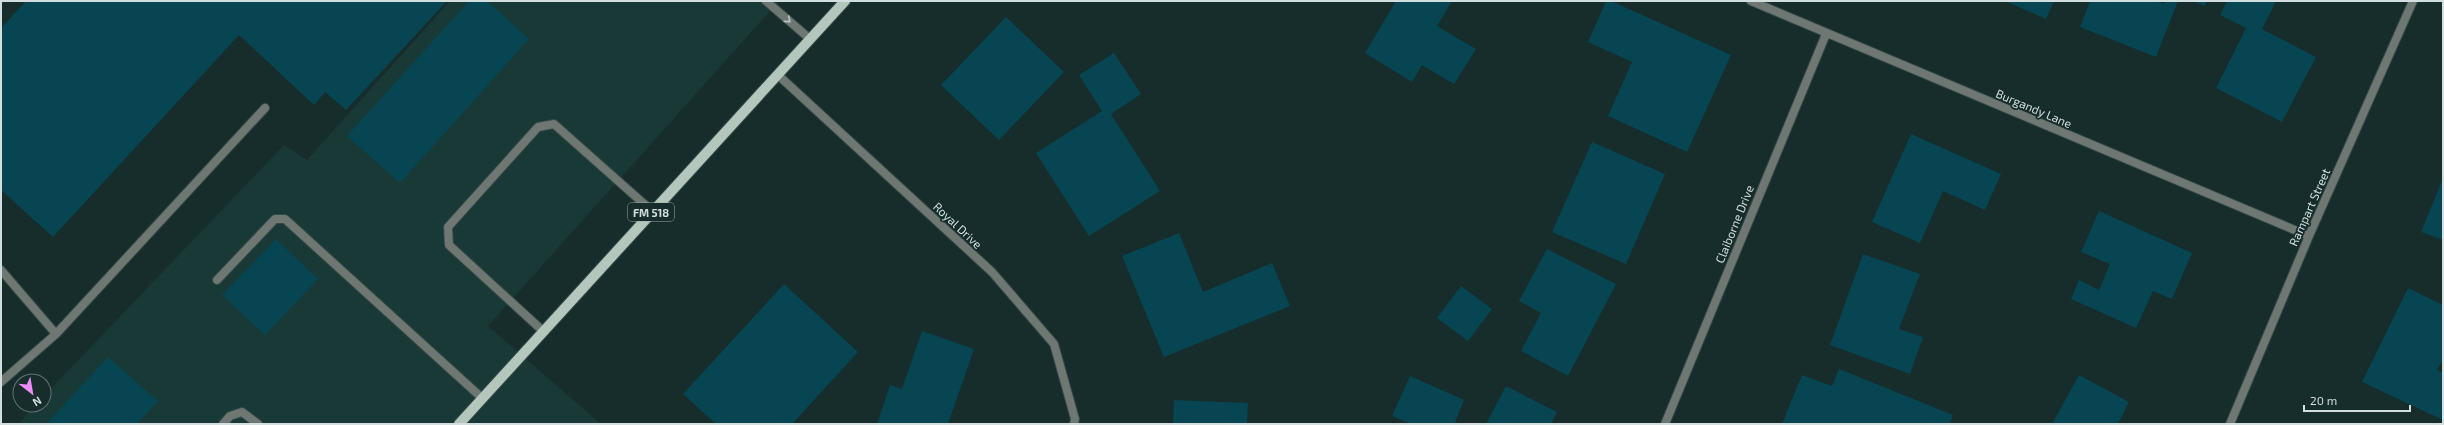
<svg xmlns="http://www.w3.org/2000/svg" width="2444" height="425" viewBox="0 0 2444 425" font-family="'Exo 2',sans-serif">
<style>
.built{fill:#193937}
.building{fill:#074552}
.lines{fill:none;stroke-linecap:round;stroke-linejoin:round}
.lane-casing{stroke:#344948;stroke-width:10}
.street-casing{stroke:#344948;stroke-width:10}
.primary-casing{stroke:#344948;stroke-width:12}
.lane{stroke:#6e7772;stroke-width:8}
.street{stroke:#6e7772;stroke-width:8}
.primary{stroke:#b4c7bd;stroke-width:10}
.oneway{stroke:#b9c5c3}
.labels{text-anchor:middle;dominant-baseline:central;stroke-width:3.5;stroke-linejoin:round;paint-order:stroke}
.shield{fill:#162d2b;stroke:#9aaaa8;stroke-width:1}
.shield-label{font-size:11px;font-weight:bold;fill:#d2dfde}
.street-label{font-size:12px;fill:#d2dfde;stroke:#162d2b}
</style>
<rect width="100%" height="100%" fill="#162d2b"/>
<!-- built -->
<path class="built" d="M 450,1 L 779,1 L 488,326 L 601,424 L 18,424 L 36,405 L 44,405 L 44,396 L 284,145 L 307,160 Z"/>
<!-- building -->
<path class="building" d="M 26,1 L 447,1 L 346,110 L 325,92 L 314,105 L 239,35 L 53,237 L 1,190 L 1,28 Z
M 469,1 L 487,1 L 529,39 L 400,183 L 347,136 Z
M 1396,1 L 1452,1 L 1437,26 L 1476,49 L 1454,84 L 1422,65 L 1412,82 L 1365,53 Z
M 1606,1 L 1611,1 L 1731,55 L 1687,152 L 1608,116 L 1632,62 L 1588,42 Z
M 2005,1 L 2054,1 L 2046,19 Z
M 2090,1 L 2157,1 L 2164,4 L 2165,1 L 2178,1 L 2156,57 L 2080,27 Z
M 2193,1 L 2207,1 L 2205,6 Z
M 2227,1 L 2276,1 L 2262,29 L 2316,57 L 2282,122 L 2216,88 L 2246,28 L 2220,15 Z
M 1006,17 L 1064,72 L 999,140 L 941,85 Z
M 1114,53 L 1141,94 L 1111,114 L 1160,191 L 1089,236 L 1036,153 L 1102,111 L 1079,75 Z
M 1911,134 L 2001,174 L 1985,210 L 1943,191 L 1920,243 L 1872,222 Z
M 1592,142 L 1665,174 L 1626,264 L 1552,232 Z
M 2443,178 L 2443,240 L 2421,232 Z
M 2099,211 L 2192,253 L 2172,299 L 2153,291 L 2136,328 L 2071,299 L 2079,280 L 2099,290 L 2110,264 L 2081,252 Z
M 1179,233 L 1203,292 L 1272,263 L 1290,306 L 1164,357 L 1122,256 Z
M 276,239 L 318,279 L 265,335 L 222,295 Z
M 1547,249 L 1616,284 L 1568,376 L 1521,351 L 1541,313 L 1519,301 Z
M 1863,254 L 1920,274 L 1899,329 L 1923,337 L 1910,374 L 1830,345 Z
M 784,284 L 858,352 L 792,424 L 716,424 L 683,394 Z
M 1461,286 L 1492,309 L 1468,341 L 1437,318 Z
M 2408,288 L 2443,305 L 2443,359 L 2437,370 L 2443,373 L 2443,420 L 2362,382 Z
M 922,331 L 974,349 L 948,424 L 877,424 L 890,385 L 902,389 Z
M 108,357 L 158,401 L 137,424 L 46,424 Z
M 1839,369 L 1953,415 L 1950,424 L 1782,424 L 1802,375 L 1832,386 Z
M 2079,375 L 2129,402 L 2118,424 L 2052,424 Z
M 1410,376 L 1464,400 L 1455,422 L 1460,424 L 1411,424 L 1392,416 Z
M 1506,386 L 1557,412 L 1551,424 L 1486,424 Z
M 1174,400 L 1248,403 L 1247,424 L 1173,424 Z"/>
<g class="lines">
<!-- lane casing -->
<g class="lane-casing">
<path id="lane" d="M 766,1 L 810,39
M 1,270 L 56,334 L 265,108
M 217,280 L 275,219 L 285,219 L 482,398
M 544,332 L 449,245 L 448,227 L 538,127 L 554,124 L 652,211
M 1,382 L 56,334
M 223,424 L 230,416 L 242,412 L 258,424"/>
</g>
<!-- street casing -->
<g class="street-casing">
<path id="street" d="M 1751,1 L 2309,236
M 778,75 L 992,272 L 1054,344 L 1075,419 L 1074,424
M 1665,424 L 1826,34
M 2230,424 L 2309,236 L 2413,1"/>
</g>
<!-- primary casing -->
<g class="primary-casing">
<path id="primary" d="M 459,424 L 845,1"/>
</g>
<!-- lane -->
<use href="#lane" class="lane"/>
<!-- street -->
<use href="#street" class="street"/>
<!-- primary -->
<use href="#primary" class="primary"/>
</g>
<!-- one-way arrows -->
<defs><path id="oneway-chevron" d="M-2-3.5L2.5 0L-2 3.5" fill="none" stroke-width="1.6" stroke-linecap="round" stroke-linejoin="round"/></defs>
<use class="oneway" href="#oneway-chevron" transform="translate(788 20) rotate(40)"/>
<g class="labels">
<!-- shield labels -->
<rect class="shield" x="628" y="203" width="46" height="18" rx="3"/>
<g class="shield-label">
<text x="651" y="212">FM 518</text>
</g>
<!-- street labels -->
<g class="street-label">
<text transform="translate(2034 108) rotate(23)">Burgandy Lane</text>
<text transform="translate(2309 207) rotate(-66)">Rampart Street</text>
<text transform="translate(1734 224) rotate(-68)">Claiborne Drive</text>
<text transform="translate(958 225) rotate(43)">Royal Drive</text>
</g>
</g>
<!-- border -->
<rect width="2444" height="425" fill="none" stroke="#d2dfde" stroke-width="4"/>
<!-- north arrow -->
<g transform="translate(32 393) rotate(149)"><circle r="19" fill="#162d2b" stroke="#617473"/>
<path d="M0-3L7 15L0 10L-7 15Z" fill="#ed8cf9"/>
<text y="-6" font-size="11" font-weight="bold" text-anchor="middle" fill="#d2dfde">N</text>
</g>
<!-- scale -->
<path d="M2304 405v6h106v-6" fill="none" stroke="#d2dfde" stroke-width="2"/>
<text x="2310" y="405" font-size="12" fill="#d2dfde" stroke="#162d2b" stroke-width="3" paint-order="stroke">20 m</text>
</svg>
